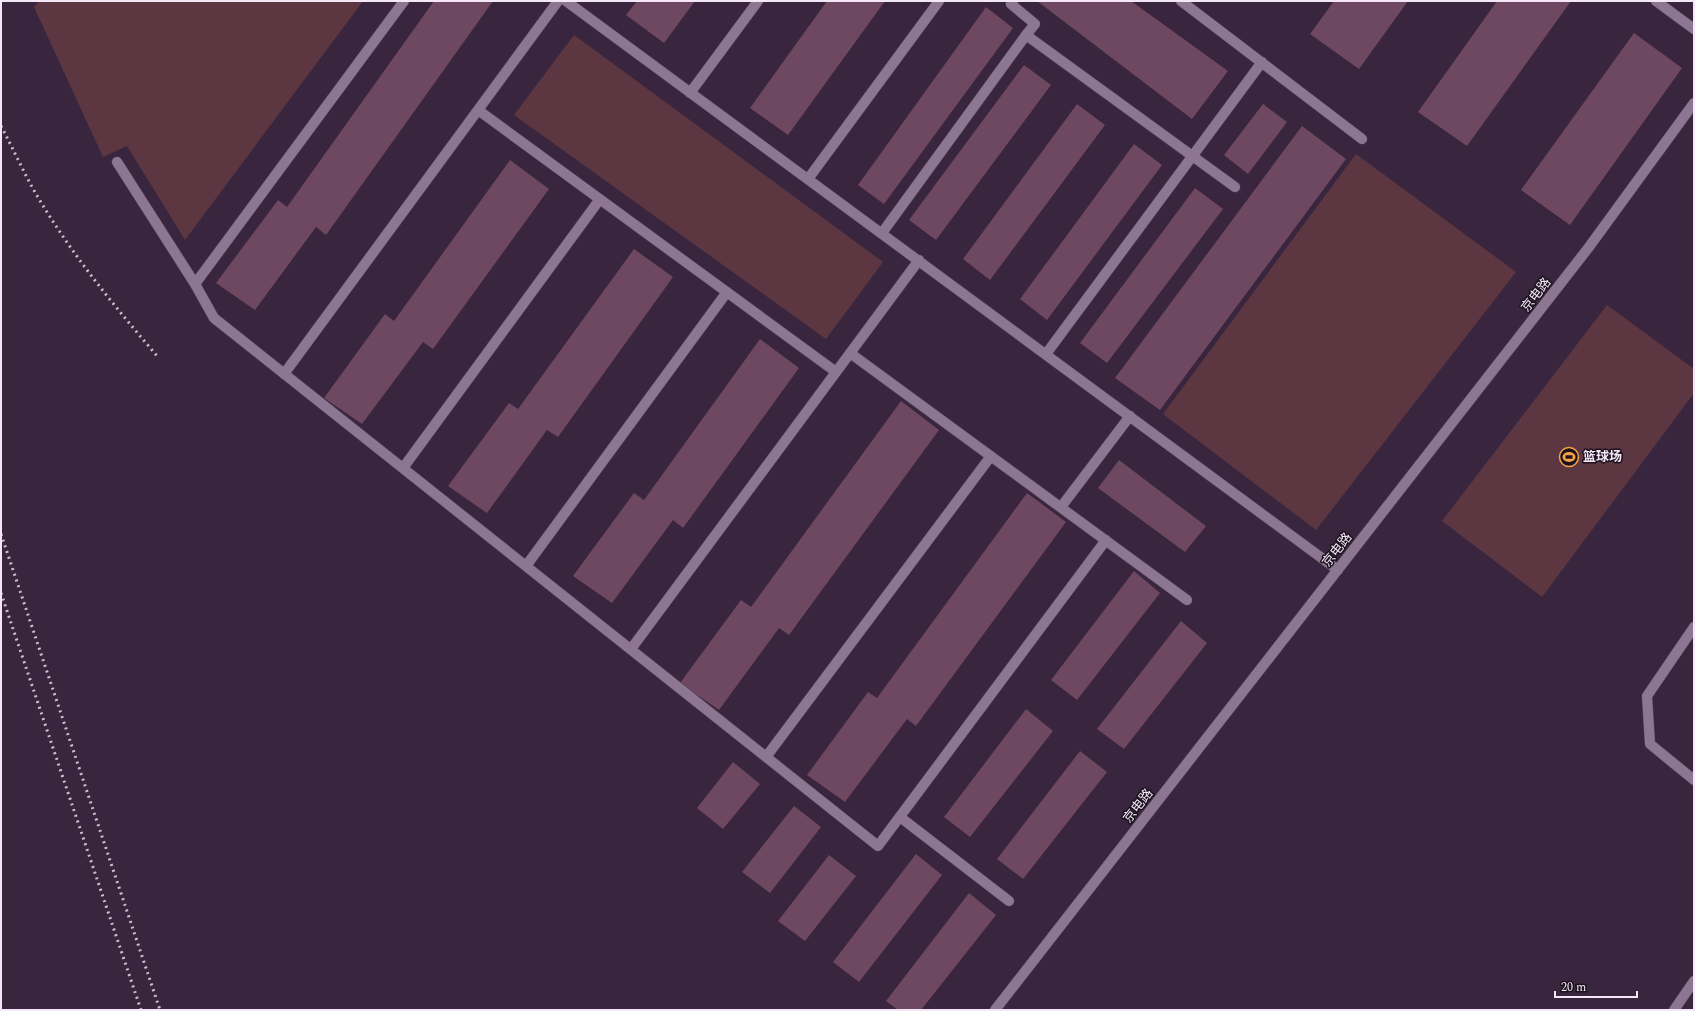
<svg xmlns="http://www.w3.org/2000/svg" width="1695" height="1011" viewBox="0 0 1695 1011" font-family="Spectral,'Noto Sans SC',serif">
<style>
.green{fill:#5c3742}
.building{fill:#6e4760}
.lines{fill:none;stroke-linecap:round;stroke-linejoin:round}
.minor-casing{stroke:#534257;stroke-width:11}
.minor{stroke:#8d7692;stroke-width:10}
.rail{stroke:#cbbcce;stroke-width:3;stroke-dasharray:2 4;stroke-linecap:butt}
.labels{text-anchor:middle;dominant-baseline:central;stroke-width:3;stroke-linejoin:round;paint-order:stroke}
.street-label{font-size:13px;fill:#f4e7f7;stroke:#1b121d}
.poi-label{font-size:13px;font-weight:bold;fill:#f4e7f7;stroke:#1b121d;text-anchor:start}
</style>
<rect width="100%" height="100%" fill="#39263e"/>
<!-- green -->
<path class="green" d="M 39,1 L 363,1 L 185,240 L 127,146 L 103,157 L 34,7 Z
M 574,35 L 883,262 L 826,339 L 514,115 Z
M 1356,154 L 1516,272 L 1316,530 L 1163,414 Z
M 1607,305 L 1694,369 L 1694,393 L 1542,597 L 1442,521 Z"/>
<!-- building -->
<path class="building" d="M 434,1 L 493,1 L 326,235 L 316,227 L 255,310 L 216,283 L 278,200 L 287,207 Z
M 637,1 L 695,1 L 664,43 L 626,15 Z
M 827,1 L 885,1 L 788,135 L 750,108 Z
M 1037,1 L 1131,1 L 1228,71 L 1192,119 Z
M 1334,1 L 1408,1 L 1359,69 L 1310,34 Z
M 1497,1 L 1571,1 L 1467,146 L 1418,112 Z
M 986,7 L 1013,28 L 884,204 L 858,185 Z
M 1634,33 L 1682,68 L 1570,225 L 1521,190 Z
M 1024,65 L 1051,85 L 936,240 L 909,220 Z
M 1077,104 L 1105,125 L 990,280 L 963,259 Z
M 1263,104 L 1287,122 L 1248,174 L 1224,155 Z
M 1302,126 L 1346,159 L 1160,410 L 1115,378 Z
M 1134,144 L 1162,165 L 1047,320 L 1020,299 Z
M 510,160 L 549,189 L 433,349 L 423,342 L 362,424 L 324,398 L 385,314 L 394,321 Z
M 1195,188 L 1223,209 L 1107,363 L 1080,343 Z
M 634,249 L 673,277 L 558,437 L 547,430 L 487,513 L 448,486 L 509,403 L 518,409 Z
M 760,339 L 799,368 L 683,528 L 673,520 L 612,603 L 573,576 L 634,493 L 644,500 Z
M 901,401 L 939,430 L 789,635 L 779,628 L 719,710 L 680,683 L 741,600 L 751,607 Z
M 1119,460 L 1206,526 L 1185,552 L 1098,488 Z
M 1027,493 L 1066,522 L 916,726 L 907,719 L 845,802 L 807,775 L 868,692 L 877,698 Z
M 1134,571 L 1160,593 L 1077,700 L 1051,680 Z
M 1181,621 L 1207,643 L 1124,749 L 1097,729 Z
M 1026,709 L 1053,731 L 970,837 L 944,817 Z
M 1080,751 L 1107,772 L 1023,879 L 997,859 Z
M 733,762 L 760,784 L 723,829 L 697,808 Z
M 794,806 L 821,827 L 770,893 L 742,872 Z
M 916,854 L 942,875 L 859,982 L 833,962 Z
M 829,855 L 856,876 L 805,941 L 778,921 Z
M 969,893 L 996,915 L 921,1010 L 898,1010 L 886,1001 Z"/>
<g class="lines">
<!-- minor casing -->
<g class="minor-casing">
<path id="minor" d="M 404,1 L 195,284 L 214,318 L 878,846 L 1106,540
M 566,1 L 1338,570
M 1013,1 L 1011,4 L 1035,24 L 1026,35 L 1235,187
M 1181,1 L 1362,139
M 1656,1 L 1694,29
M 690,93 L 758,1
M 478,110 L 836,372
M 117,162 L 195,284
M 808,179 L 939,1
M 882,233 L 1026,35
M 850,353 L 1187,600
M 1046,354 L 1262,62
M 284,374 L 558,1
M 403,468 L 600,199
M 1061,507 L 1130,416
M 526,566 L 727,292
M 1694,627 L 1647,696 L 1650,744 L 1694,780
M 631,649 L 919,260
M 766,757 L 991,456
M 900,817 L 1009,901
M 995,1010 L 1589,247 L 1694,103
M 1674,1010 L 1694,981"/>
</g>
<!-- minor -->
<use href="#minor" class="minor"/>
<!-- rail -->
<path class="rail" d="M 1,126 C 14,150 25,176 39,199 C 73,256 115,307 158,357
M 1,534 L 160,1010
M 1,593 L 141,1010"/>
</g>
<!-- icons -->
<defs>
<g id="stadium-ring" transform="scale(1)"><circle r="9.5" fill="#1b121d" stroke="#f6a247" stroke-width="1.5"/><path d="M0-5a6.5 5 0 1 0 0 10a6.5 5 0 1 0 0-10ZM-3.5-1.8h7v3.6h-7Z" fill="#f6a247"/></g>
</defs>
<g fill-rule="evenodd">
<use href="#stadium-ring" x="1569" y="457"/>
</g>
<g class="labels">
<!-- street labels -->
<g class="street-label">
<text transform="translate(1536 295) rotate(-52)">京电路</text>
<text transform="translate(1337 550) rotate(-52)">京电路</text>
<text transform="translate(1138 806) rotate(-52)">京电路</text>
</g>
<!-- poi labels -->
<g class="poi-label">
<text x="1583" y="457">篮球场</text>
</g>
</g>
<!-- border -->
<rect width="1695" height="1011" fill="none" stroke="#f4e7f7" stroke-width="4"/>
<!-- scale -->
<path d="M1555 991v6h82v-6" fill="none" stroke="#f4e7f7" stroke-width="2"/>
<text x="1561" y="991" font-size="12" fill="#f4e7f7" stroke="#1b121d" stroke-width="3" paint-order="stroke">20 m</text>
</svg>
